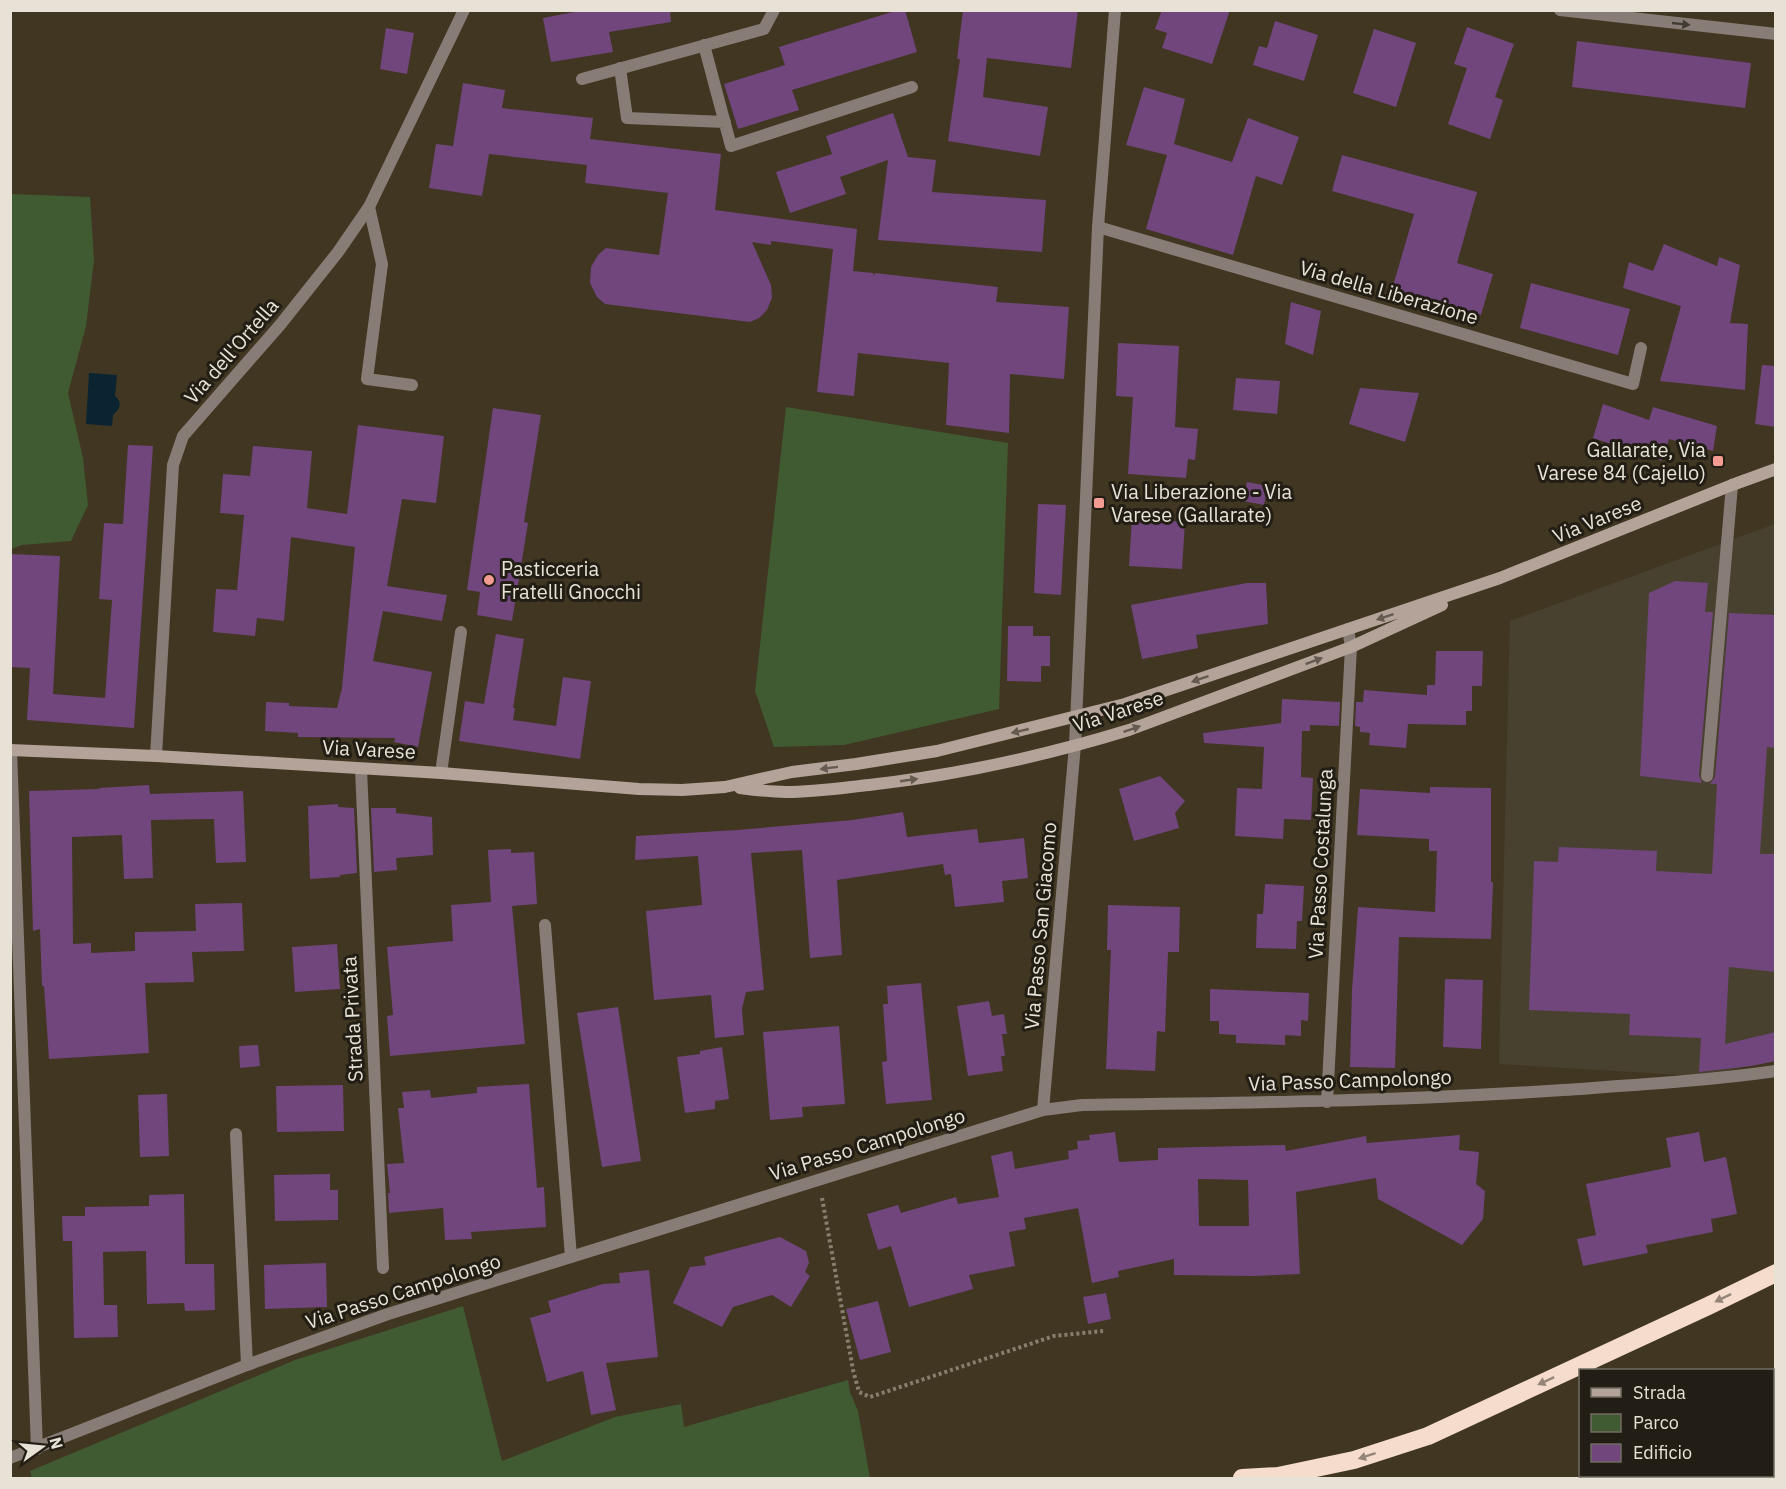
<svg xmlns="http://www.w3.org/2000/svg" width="1786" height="1489" viewBox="0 0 1786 1489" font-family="'IBM Plex Sans',sans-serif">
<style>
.commercial{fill:#494130}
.green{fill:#405b32}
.water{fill:#0a2531}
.building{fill:#70467c;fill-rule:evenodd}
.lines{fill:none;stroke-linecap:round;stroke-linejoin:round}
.path{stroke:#877f6e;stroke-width:4;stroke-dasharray:3 3;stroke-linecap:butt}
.service{stroke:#877d76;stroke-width:12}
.minor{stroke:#877d76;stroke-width:12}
.tertiary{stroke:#877d76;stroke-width:12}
.secondary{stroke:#b3a399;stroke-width:12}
.motorway{stroke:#f5dccc;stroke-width:18}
.oneway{fill:#413a32}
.oneway2{fill:#645a50}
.oneway3{fill:#96867a}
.poi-dot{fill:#f59c92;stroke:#231e15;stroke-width:2}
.labels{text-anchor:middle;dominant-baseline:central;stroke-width:6;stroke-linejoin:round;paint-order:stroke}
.street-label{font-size:20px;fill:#e8e2d6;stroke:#231e15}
.poi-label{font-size:20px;fill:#e8e2d6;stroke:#231e15;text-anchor:start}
</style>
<rect width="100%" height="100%" fill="#403622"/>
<!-- commercial -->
<path class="commercial" d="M 1775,524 L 1775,1061 L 1699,1076 L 1499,1064 L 1510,621 Z"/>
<!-- green -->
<path class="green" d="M 11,194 L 90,197 L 94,260 L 86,326 L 68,393 L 83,458 L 88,505 L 71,541 L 22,545 L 11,549 Z
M 786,407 L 1008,443 L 999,709 L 844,745 L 774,747 L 755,691 Z
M 463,1306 L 502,1461 L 615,1417 L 681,1404 L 684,1427 L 848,1380 L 850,1392 L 858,1411 L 870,1478 L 32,1478 L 30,1471 L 295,1360 Z"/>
<!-- water -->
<path class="water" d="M 89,373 L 117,375 L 115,396 C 123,403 120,409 113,415 L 112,426 L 86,424 Z"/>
<!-- building -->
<path class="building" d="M 585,10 L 670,10 L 671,22 L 609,32 L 613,52 L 551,62 L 543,18 Z
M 898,10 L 905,10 L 917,52 L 792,90 L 799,110 L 738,129 L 724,84 L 785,65 L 779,47 Z
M 963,10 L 1078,10 L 1071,68 L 987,58 L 983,97 L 1048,107 L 1040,156 L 948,141 L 960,59 L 957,59 Z
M 1162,10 L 1230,10 L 1212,64 L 1162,48 L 1167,33 L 1155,29 Z
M 1275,21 L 1318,35 L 1304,81 L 1253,65 L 1259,46 L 1267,48 Z
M 1467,27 L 1514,44 L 1495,97 L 1503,100 L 1490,139 L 1448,124 L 1467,68 L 1454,64 Z
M 386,28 L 414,33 L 407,74 L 380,69 Z
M 1374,29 L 1416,43 L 1396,107 L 1353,93 Z
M 1577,41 L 1751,63 L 1745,108 L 1572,87 Z
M 463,83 L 505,90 L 502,108 L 593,118 L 590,139 L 721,154 L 715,210 L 857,229 L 853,271 L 873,273 L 874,276 L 875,273 L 998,287 L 996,302 L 1069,307 L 1064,379 L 1010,374 L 1009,433 L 946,425 L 949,363 L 858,353 L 854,396 L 817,392 L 833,249 L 771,241 L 771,245 L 752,242 L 771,285 L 772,298 L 767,310 L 759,318 L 750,322 L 605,304 L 597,297 L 590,283 L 591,267 L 598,255 L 606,248 L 659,255 L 668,193 L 585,183 L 587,165 L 489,154 L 482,196 L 429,188 L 436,144 L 453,146 Z
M 1144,87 L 1185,99 L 1174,144 L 1232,162 L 1248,118 L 1299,137 L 1282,185 L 1256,176 L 1233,255 L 1146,229 L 1167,155 L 1126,145 Z
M 893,113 L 908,157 L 936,160 L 932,192 L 1046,200 L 1042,252 L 878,240 L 888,160 L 840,177 L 846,194 L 790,213 L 776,172 L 832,154 L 826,136 Z
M 1342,155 L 1477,192 L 1457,263 L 1493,274 L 1481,315 L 1392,289 L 1414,214 L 1332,191 Z
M 1664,244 L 1717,266 L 1719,257 L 1740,265 L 1730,323 L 1748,324 L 1745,390 L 1660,381 L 1681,306 L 1623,288 L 1629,262 L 1653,271 Z
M 1531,283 L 1630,309 L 1618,355 L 1520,328 Z
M 1291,302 L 1321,311 L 1313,355 L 1285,344 Z
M 1118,343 L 1179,346 L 1175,427 L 1198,429 L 1195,460 L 1188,459 L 1186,478 L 1128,474 L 1133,397 L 1116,396 Z
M 1762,365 L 1776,366 L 1776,427 L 1755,424 Z
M 1236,378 L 1280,381 L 1277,414 L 1233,410 Z
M 1360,388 L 1419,393 L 1405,442 L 1349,424 Z
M 1603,404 L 1649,420 L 1653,407 L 1717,426 L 1713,451 L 1669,439 L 1662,461 L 1593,438 Z
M 493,408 L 541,415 L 524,522 L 528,523 L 512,621 L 477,615 L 480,592 L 467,590 Z
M 358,425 L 444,436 L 436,503 L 402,499 L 387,586 L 447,595 L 442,621 L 383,611 L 373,661 L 432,672 L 418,747 L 394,742 L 395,738 L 298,737 L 298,733 L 265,731 L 266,702 L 289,703 L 289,706 L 337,708 L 342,688 L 355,547 L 291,537 L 284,621 L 257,618 L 255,636 L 213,632 L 216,589 L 237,590 L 244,515 L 220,513 L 223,474 L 250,476 L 253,446 L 312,451 L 307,508 L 347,514 Z
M 128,445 L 153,446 L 134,728 L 27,720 L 30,668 L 10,667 L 10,554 L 60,556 L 53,694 L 105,698 L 112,600 L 99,599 L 104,523 L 123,524 Z
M 1247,482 L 1268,486 L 1264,505 L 1243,501 Z
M 1038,504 L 1066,505 L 1061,595 L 1034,593 Z
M 1132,518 L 1185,522 L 1182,569 L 1129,566 Z
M 1675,581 L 1708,583 L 1705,612 L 1713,612 L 1699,775 L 1702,783 L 1640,776 L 1649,593 Z
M 1247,583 L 1266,583 L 1268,624 L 1196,635 L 1198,648 L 1142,659 L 1131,605 Z
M 1729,613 L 1776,615 L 1776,748 L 1767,747 L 1760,854 L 1776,854 L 1776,972 L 1729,967 L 1725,1044 L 1776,1032 L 1776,1061 L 1751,1066 L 1699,1072 L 1701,1038 L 1629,1035 L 1630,1014 L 1529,1010 L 1534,861 L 1558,862 L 1559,847 L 1657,851 L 1656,871 L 1712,874 L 1717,784 L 1710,784 L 1715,777 Z
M 1008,626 L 1033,626 L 1033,636 L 1050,636 L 1050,666 L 1041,666 L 1041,682 L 1007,681 Z
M 496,634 L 524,639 L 513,708 L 515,708 L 513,720 L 556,726 L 563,677 L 591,681 L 580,759 L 459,741 L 465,701 L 484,704 Z
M 1436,651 L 1483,651 L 1482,686 L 1472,686 L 1472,711 L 1466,711 L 1466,725 L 1408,724 L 1406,748 L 1369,745 L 1370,733 L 1360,732 L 1360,727 L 1355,726 L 1356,702 L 1363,702 L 1364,690 L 1427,695 L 1427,685 L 1435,685 Z
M 1282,699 L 1340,702 L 1339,726 L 1310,725 L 1310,731 L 1302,731 L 1301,777 L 1313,778 L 1311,820 L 1284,819 L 1283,839 L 1235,836 L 1237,788 L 1262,789 L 1264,747 L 1204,743 L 1203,733 L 1281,723 Z
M 1160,776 L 1185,801 L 1175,813 L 1179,828 L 1134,841 L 1119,789 Z
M 149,785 L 150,794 L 243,791 L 246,862 L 216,863 L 214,819 L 151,820 L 153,878 L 124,879 L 122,835 L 72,837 L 73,944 L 91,943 L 91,953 L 135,951 L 135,932 L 196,931 L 195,904 L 242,903 L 244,951 L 192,952 L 194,982 L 145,983 L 149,1053 L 49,1059 L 44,986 L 42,986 L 40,929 L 33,931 L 29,791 L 100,789 L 99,788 Z
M 1430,787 L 1491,788 L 1491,882 L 1493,882 L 1491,939 L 1399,937 L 1395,1068 L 1350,1067 L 1352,990 L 1358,907 L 1435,912 L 1437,851 L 1429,851 L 1429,839 L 1357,835 L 1360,789 L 1430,793 Z
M 338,804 L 338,807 L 354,808 L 357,873 L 340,875 L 340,877 L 310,879 L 308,806 Z
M 371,808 L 396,808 L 396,813 L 432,817 L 433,855 L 396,858 L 397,870 L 374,872 Z
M 903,812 L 907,837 L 977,829 L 979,843 L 1024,838 L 1028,878 L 1002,881 L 1004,902 L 955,907 L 951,874 L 945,875 L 943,864 L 837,880 L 842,955 L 810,958 L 802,850 L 751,853 L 764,990 L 746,992 L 742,1009 L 744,1035 L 715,1038 L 711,995 L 654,1000 L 646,911 L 702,905 L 698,856 L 635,860 L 636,836 L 737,830 L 853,820 Z
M 511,849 L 511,853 L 534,852 L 537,904 L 512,906 L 525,1044 L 390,1056 L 387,1016 L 393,1015 L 387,947 L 453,941 L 451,905 L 491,902 L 488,850 Z
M 1265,884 L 1304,886 L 1302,921 L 1297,921 L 1296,949 L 1256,948 L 1257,914 L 1263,914 Z
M 1108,905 L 1180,907 L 1179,952 L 1168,952 L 1165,1032 L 1157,1031 L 1155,1071 L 1106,1069 L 1111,950 L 1107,950 Z
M 337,944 L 340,989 L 295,992 L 292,947 Z
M 1445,979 L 1483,980 L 1481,1049 L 1443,1047 Z
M 921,983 L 932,1100 L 886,1104 L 882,1062 L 887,1061 L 883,1004 L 888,1004 L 887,986 Z
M 1210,989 L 1309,993 L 1308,1021 L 1301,1020 L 1301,1036 L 1285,1035 L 1285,1045 L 1236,1043 L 1236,1035 L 1219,1034 L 1219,1021 L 1210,1021 Z
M 989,1001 L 992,1016 L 1004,1014 L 1007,1034 L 1002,1034 L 1005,1056 L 1001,1056 L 1003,1071 L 968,1076 L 957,1006 Z
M 618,1007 L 641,1161 L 602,1167 L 577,1013 Z
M 839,1026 L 845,1104 L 802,1107 L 803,1117 L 770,1120 L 763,1032 Z
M 258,1045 L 260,1066 L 240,1068 L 239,1046 Z
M 722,1047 L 729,1099 L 715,1101 L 715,1109 L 685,1113 L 677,1057 L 700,1054 L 700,1051 Z
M 529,1084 L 537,1188 L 544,1187 L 546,1227 L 471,1232 L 472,1239 L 445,1240 L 443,1208 L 389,1213 L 388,1193 L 390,1193 L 387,1164 L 404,1163 L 398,1108 L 404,1108 L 402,1092 L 430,1090 L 431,1098 L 477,1093 L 477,1087 Z
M 343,1085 L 344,1131 L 277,1132 L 276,1086 Z
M 167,1094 L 169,1156 L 140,1157 L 138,1095 Z
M 1115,1132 L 1119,1162 L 1158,1160 L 1158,1148 L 1285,1145 L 1286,1151 L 1366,1136 L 1367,1143 L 1460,1135 L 1459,1150 L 1479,1152 L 1476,1184 L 1485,1191 L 1483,1219 L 1462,1245 L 1378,1199 L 1376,1178 L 1296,1192 L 1300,1274 L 1252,1276 L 1174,1275 L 1174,1259 L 1118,1271 L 1119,1277 L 1092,1283 L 1078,1208 L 1024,1218 L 1026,1229 L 1009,1232 L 1015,1266 L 969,1275 L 973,1289 L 909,1307 L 891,1246 L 878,1250 L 867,1214 L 898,1205 L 901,1213 L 956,1197 L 958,1204 L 999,1197 L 991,1156 L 1012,1151 L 1015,1169 L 1069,1159 L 1068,1151 L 1078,1149 L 1077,1141 L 1090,1140 L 1089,1135 ZM 1198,1179 L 1248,1180 L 1249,1226 L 1199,1226 Z
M 1699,1132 L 1704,1162 L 1726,1157 L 1737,1214 L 1711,1219 L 1713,1232 L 1646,1245 L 1648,1253 L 1583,1266 L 1577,1239 L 1596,1235 L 1586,1184 L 1671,1167 L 1666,1138 Z
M 330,1174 L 330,1190 L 338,1190 L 338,1220 L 275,1221 L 274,1175 Z
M 184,1194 L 185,1264 L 214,1264 L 215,1310 L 185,1311 L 184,1303 L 147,1304 L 146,1251 L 103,1252 L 104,1305 L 117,1305 L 118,1337 L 74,1338 L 72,1241 L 63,1241 L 62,1216 L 85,1216 L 85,1207 L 149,1206 L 149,1195 Z
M 780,1237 L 806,1251 L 809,1263 L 805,1272 L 810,1276 L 791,1307 L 772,1295 L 733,1307 L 722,1327 L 673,1303 L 690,1267 L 706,1265 L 704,1257 Z
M 326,1263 L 327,1307 L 265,1309 L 264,1265 Z
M 649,1270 L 658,1357 L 606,1363 L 616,1410 L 591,1415 L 583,1371 L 547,1382 L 530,1318 L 551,1312 L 548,1301 L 603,1284 L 620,1283 L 619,1273 Z
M 1106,1293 L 1111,1319 L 1088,1324 L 1083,1297 Z
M 878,1301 L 891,1352 L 860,1360 L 846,1309 Z"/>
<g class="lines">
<!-- path -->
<path class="path" d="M 822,1198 L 853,1370 L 859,1392 L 870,1397 L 1054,1336 L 1103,1331"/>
<!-- service -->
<path class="service" d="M 369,207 L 382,264 L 367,379 L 412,385"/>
<!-- minor -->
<path class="minor" d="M 1560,10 L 1776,34
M 704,45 L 731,146 L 912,87
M 620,68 L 627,118 L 725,122
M 582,79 L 764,29 L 774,10
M 1098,227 L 1633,384 L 1641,348
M 11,750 L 37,1449
M 156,756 L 173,465 L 183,436 L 280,325 L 338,252 L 369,207 L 464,10
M 361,769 L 383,1268
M 441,773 L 461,632
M 1707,776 L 1732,485
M 545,925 L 571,1257
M 1327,1102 L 1351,647 L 1348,629
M 1043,1110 L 1075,745
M 236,1134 L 247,1365
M 10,1458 L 247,1365 L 388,1314 L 1043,1110 L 1082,1105 C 1243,1103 1402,1101 1563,1090 C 1634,1085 1705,1081 1776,1071"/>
<!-- tertiary -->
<path class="tertiary" d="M 1075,745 L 1098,227 L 1115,10"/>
<!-- secondary -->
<path class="secondary" d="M 10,750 L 156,756 L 441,773 L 639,789 L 682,790 L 725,787 L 792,772 L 856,764 L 937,751 L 1125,704 L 1500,578 L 1732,485 L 1776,469
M 740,788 C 755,790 771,792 786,792 C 814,792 841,788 869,785 C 957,775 1044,756 1129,730 L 1351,647 L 1442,605"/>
<!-- motorway -->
<path class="motorway" d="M 1772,1471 L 1776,1471
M 1242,1478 L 1278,1476 L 1354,1460 L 1428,1436 L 1708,1306 L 1776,1273
M 1669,1478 L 1709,1476"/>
</g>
<!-- one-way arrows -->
<defs><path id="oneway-solid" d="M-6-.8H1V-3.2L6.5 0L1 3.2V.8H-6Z" transform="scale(1.5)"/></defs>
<use class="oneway" href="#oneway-solid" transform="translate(1681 24) rotate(6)"/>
<g class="oneway2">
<use href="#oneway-solid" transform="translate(1385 617) rotate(162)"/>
<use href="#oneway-solid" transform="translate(1314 661) rotate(-21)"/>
<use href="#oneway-solid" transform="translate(1200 679) rotate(161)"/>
<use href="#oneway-solid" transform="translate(1132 729) rotate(-19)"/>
<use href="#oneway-solid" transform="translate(1020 731) rotate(167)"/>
<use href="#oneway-solid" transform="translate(829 768) rotate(173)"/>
<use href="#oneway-solid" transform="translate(909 780) rotate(-8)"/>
</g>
<g class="oneway3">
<use href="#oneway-solid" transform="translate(1723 1298) rotate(154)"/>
<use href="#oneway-solid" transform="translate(1546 1381) rotate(155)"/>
<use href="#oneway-solid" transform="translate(1367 1456) rotate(162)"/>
</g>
<!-- markers -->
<g class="poi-dot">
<rect x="1712" y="455" width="12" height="12" rx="3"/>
<rect x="1093" y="497" width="12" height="12" rx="3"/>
<circle cx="489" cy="580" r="6"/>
</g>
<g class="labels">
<!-- street labels -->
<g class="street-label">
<text transform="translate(1389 292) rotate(16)">Via della Liberazione</text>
<text transform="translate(231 351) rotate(-49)">Via dell'Ortella</text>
<text transform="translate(1597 519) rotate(-22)">Via Varese</text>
<text transform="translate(1118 711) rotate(-18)">Via Varese</text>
<text transform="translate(369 749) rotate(3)">Via Varese</text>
<text transform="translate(1320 864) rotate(-87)">Via Passo Costalunga</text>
<text transform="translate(1040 926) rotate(-85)">Via Passo San Giacomo</text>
<text transform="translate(352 1019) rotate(-93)">Strada Privata</text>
<text transform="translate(1350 1080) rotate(-2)">Via Passo Campolongo</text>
<text transform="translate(867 1144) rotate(-17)">Via Passo Campolongo</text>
<text transform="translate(403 1291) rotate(-18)">Via Passo Campolongo</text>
</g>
<!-- poi labels -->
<g class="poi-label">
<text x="1706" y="449" text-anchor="end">Gallarate, Via<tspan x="1706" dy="23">Varese 84 (Cajello)</tspan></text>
<text x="1111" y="491">Via Liberazione - Via<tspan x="1111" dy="23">Varese (Gallarate)</tspan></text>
<text x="501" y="568">Pasticceria<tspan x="501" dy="23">Fratelli Gnocchi</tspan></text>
</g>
</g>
<!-- border -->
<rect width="1786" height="1489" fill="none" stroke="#e8e2d6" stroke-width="24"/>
<!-- legend -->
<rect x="1579" y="1369" width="195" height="108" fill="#231e15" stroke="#726c62" stroke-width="1.5"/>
<rect x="1591" y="1388" width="30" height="9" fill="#b3a399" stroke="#726c62" stroke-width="1.5"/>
<text x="1633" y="1399" font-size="18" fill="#e8e2d6">Strada</text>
<rect x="1591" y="1414" width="30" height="18" fill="#405b32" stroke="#726c62" stroke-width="1.5"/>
<text x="1633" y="1429" font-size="18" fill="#e8e2d6">Parco</text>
<rect x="1591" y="1444" width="30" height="18" fill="#70467c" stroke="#726c62" stroke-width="1.5"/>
<text x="1633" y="1459" font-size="18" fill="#e8e2d6">Edificio</text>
<!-- north arrow -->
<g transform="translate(42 1447) rotate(75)" stroke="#231e15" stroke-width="4.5" paint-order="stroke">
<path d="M0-4.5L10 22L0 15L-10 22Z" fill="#e8e2d6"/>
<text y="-9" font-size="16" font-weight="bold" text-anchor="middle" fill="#e8e2d6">N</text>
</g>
</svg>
